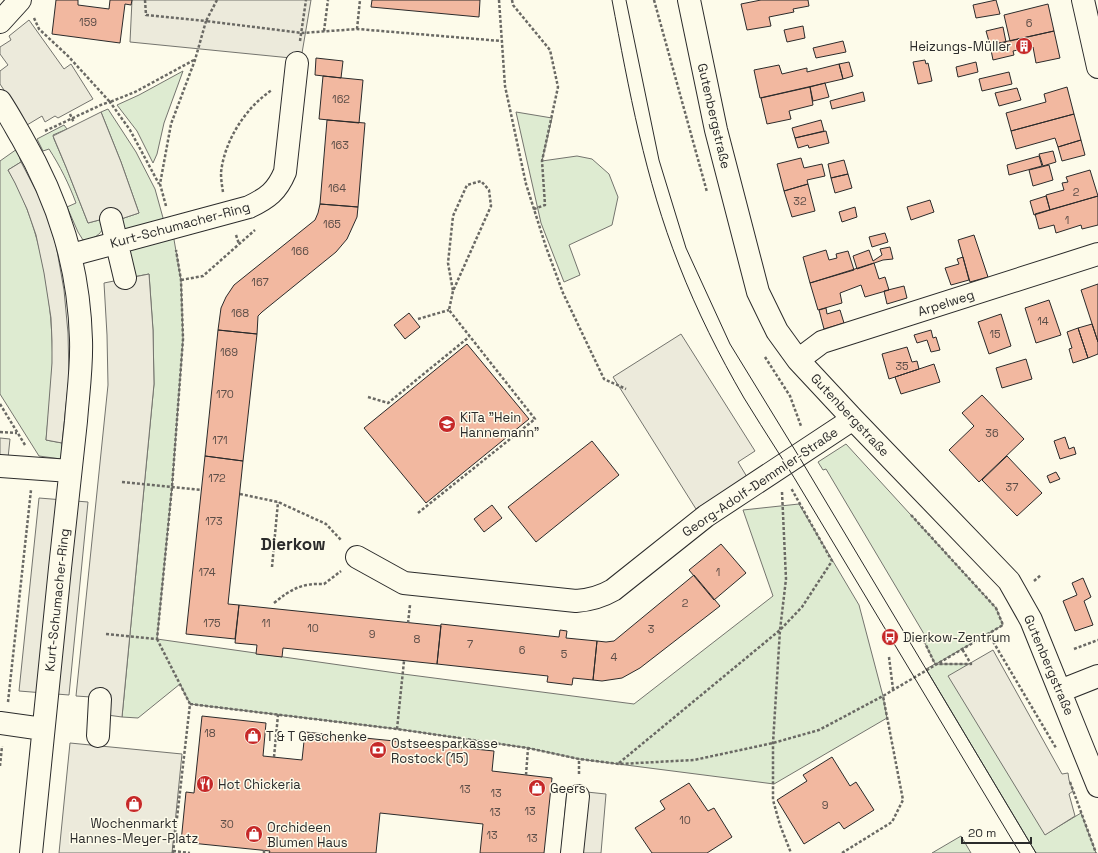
<svg xmlns="http://www.w3.org/2000/svg" width="1098" height="853" viewBox="0 0 1098 853" font-family="'Space Grotesk',sans-serif">
<style>
.green{fill:#deebd1;stroke:#74746e}
.parking{fill:#eceadb;stroke:#74746e}
.building{fill:#f2b8a0;stroke:#2b2b2b}
.lines{fill:none;stroke-linecap:round;stroke-linejoin:round}
.minor-casing{stroke:#2b2b2b;stroke-width:24}
.path{stroke:#6a6964;stroke-width:2.5;stroke-dasharray:3 2;stroke-linecap:butt}
.minor{stroke:#fdfbea;stroke-width:22}
.tram{stroke:#2b2b2b;stroke-width:1}
.labels{text-anchor:middle;dominant-baseline:central;stroke-width:3;stroke-linejoin:round;paint-order:stroke}
.number-label{font-size:11px;fill:#5d4e48}
.poi-label{font-size:13px;fill:#2b2b2b;stroke:#fdfbea;text-anchor:start}
.street-label{font-size:13px;fill:#2b2b2b;stroke:#fdfbea}
.district-label{font-size:17px;font-weight:bold;fill:#2b2b2b;stroke:#fdfbea}
</style>
<rect width="100%" height="100%" fill="#fdfbea"/>
<!-- green -->
<path class="green" d="M 183,71 L 164,123 L 157,154 L 153,163 L 137,131 L 117,105 L 139,95 Z
M 108,109 L 136,152 L 155,189 L 165,225 L 125,234 L 121,219 L 139,213 L 121,162 L 101,112 Z
M 516,112 L 552,118 L 542,161 L 577,156 L 592,159 L 609,174 L 618,197 L 612,225 L 569,245 L 580,275 L 564,282 L 541,223 Z
M 64,125 L 67,129 L 53,135 L 54,139 L 66,167 L 88,223 L 103,219 L 104,227 C 99,236 94,239 83,240 L 78,232 L 67,207 L 76,203 C 69,184 60,166 49,149 L 43,151 L 37,139 Z
M 17,149 L 21,162 L 8,170 C 37,217 50,285 52,340 C 54,373 49,407 46,440 L 62,443 L 61,459 L 39,456 L 0,394 L 0,161 Z
M 172,228 L 181,280 L 183,339 L 172,487 L 157,639 L 403,674 L 634,704 L 773,596 L 743,510 L 799,504 L 859,605 L 883,696 L 887,718 L 774,784 L 579,759 L 528,748 L 397,729 L 190,704 L 180,684 L 138,718 L 122,717 L 154,384 L 153,330 L 149,274 L 133,277 L 126,240 Z
M 846,444 L 996,608 L 1003,625 L 936,664 L 971,664 L 1046,834 L 1081,813 L 1096,853 L 1036,853 L 926,669 L 935,664 L 924,641 L 927,639 L 826,469 L 823,470 L 818,462 Z
M 961,836 L 971,853 L 932,853 Z"/>
<!-- parking -->
<path class="parking" d="M 132,0 L 311,0 L 301,59 L 130,42 Z
M 29,20 L 64,69 L 71,64 L 93,99 L 58,118 L 55,116 L 45,122 L 42,116 L 27,125 L 0,84 L 0,71 L 8,65 L 0,54 L 0,47 L 11,40 L 9,36 Z
M 101,112 L 121,162 L 139,213 L 121,219 L 103,219 L 88,223 L 66,167 L 53,136 Z
M 21,162 L 44,206 L 56,245 L 64,290 L 68,333 L 69,377 L 62,443 L 46,440 L 52,363 L 52,341 L 51,318 L 44,273 L 36,235 L 27,209 L 15,183 L 8,170 Z
M 149,274 L 153,330 L 154,384 L 122,717 L 100,714 L 91,697 L 76,696 L 108,385 L 107,335 L 104,283 Z
M 681,334 L 755,451 L 738,462 L 747,477 L 696,509 L 613,377 Z
M 0,438 L 10,439 L 8,458 L 0,457 Z
M 39,498 L 88,502 L 69,695 L 19,691 Z
M 993,650 L 1062,774 L 1068,773 L 1069,780 L 1073,791 L 1069,794 L 1075,816 L 1045,835 L 948,676 Z
M 70,743 L 182,754 L 172,853 L 59,853 Z
M 567,790 L 606,794 L 601,853 L 561,853 Z"/>
<!-- building -->
<path class="building" d="M 56,0 L 78,0 L 78,5 L 109,9 L 110,0 L 132,0 L 131,5 L 125,4 L 120,43 L 52,34 Z
M 372,0 L 480,0 L 479,17 L 371,7 Z
M 761,0 L 808,0 L 809,6 L 793,9 L 794,12 L 769,17 L 771,26 L 747,30 L 741,4 Z
M 996,0 L 1000,14 L 976,18 L 973,5 Z
M 1048,4 L 1054,31 L 1010,41 L 1004,15 Z
M 803,26 L 805,38 L 787,42 L 784,30 Z
M 1003,27 L 1006,42 L 990,45 L 986,31 Z
M 1054,31 L 1060,58 L 1036,63 L 1033,47 L 1013,51 L 1014,55 L 993,60 L 990,45 Z
M 843,41 L 846,52 L 816,58 L 813,48 Z
M 316,58 L 343,61 L 341,78 L 315,75 Z
M 925,60 L 926,64 L 928,63 L 932,81 L 918,84 L 913,62 Z
M 849,62 L 853,76 L 843,79 L 839,64 Z
M 976,62 L 978,72 L 958,77 L 956,67 Z
M 839,64 L 843,79 L 760,98 L 754,70 L 779,65 L 782,74 L 807,68 L 807,72 Z
M 1009,72 L 1012,84 L 982,91 L 979,79 Z
M 323,76 L 363,80 L 359,123 L 319,119 Z
M 825,83 L 829,97 L 813,101 L 810,87 Z
M 810,87 L 813,105 L 789,111 L 791,119 L 767,124 L 761,98 Z
M 1067,87 L 1074,114 L 1011,131 L 1006,113 L 1046,102 L 1044,94 Z
M 1017,88 L 1021,100 L 999,106 L 995,93 Z
M 863,92 L 865,101 L 832,109 L 830,101 Z
M 1074,114 L 1081,140 L 1058,147 L 1055,138 L 1016,149 L 1011,131 Z
M 327,120 L 365,123 L 358,207 L 320,204 Z
M 821,120 L 824,131 L 795,138 L 792,128 Z
M 826,131 L 829,143 L 809,148 L 808,145 L 798,148 L 795,138 Z
M 1081,140 L 1085,155 L 1062,161 L 1058,147 Z
M 1053,151 L 1056,162 L 1043,166 L 1039,154 Z
M 1039,156 L 1042,166 L 1009,175 L 1007,165 Z
M 801,158 L 804,168 L 822,164 L 825,176 L 807,180 L 808,184 L 784,191 L 777,164 Z
M 844,160 L 848,174 L 831,178 L 828,164 Z
M 1049,165 L 1053,180 L 1033,186 L 1029,170 Z
M 1090,170 L 1098,196 L 1050,210 L 1046,195 L 1064,190 L 1062,183 L 1068,182 L 1066,177 Z
M 848,174 L 852,188 L 835,193 L 831,178 Z
M 808,184 L 815,211 L 792,217 L 784,191 Z
M 1046,196 L 1050,210 L 1034,215 L 1030,201 Z
M 1098,196 L 1098,225 L 1082,229 L 1081,225 L 1056,233 L 1054,225 L 1039,229 L 1035,214 Z
M 930,200 L 934,212 L 911,220 L 907,207 Z
M 320,204 L 358,207 L 357,217 L 347,239 L 336,252 L 262,312 L 258,316 L 257,334 L 218,330 L 221,308 L 226,297 L 234,285 L 315,220 L 318,213 Z
M 855,207 L 857,217 L 842,222 L 839,212 Z
M 885,233 L 888,242 L 872,247 L 869,237 Z
M 974,235 L 988,277 L 970,282 L 958,240 Z
M 890,247 L 893,259 L 883,260 L 857,269 L 853,256 L 869,250 L 873,261 L 882,255 L 880,249 Z
M 826,250 L 829,260 L 837,258 L 836,254 L 848,251 L 854,270 L 810,283 L 803,257 Z
M 963,257 L 969,280 L 951,285 L 945,268 L 959,264 L 957,259 Z
M 874,263 L 879,279 L 885,277 L 889,290 L 865,297 L 861,285 L 840,293 L 842,303 L 818,310 L 810,283 Z
M 1098,284 L 1098,342 L 1081,290 Z
M 904,286 L 907,298 L 887,304 L 884,291 Z
M 1049,300 L 1061,335 L 1036,343 L 1025,308 Z
M 826,308 L 827,314 L 840,310 L 844,323 L 824,329 L 819,310 Z
M 409,313 L 420,327 L 405,339 L 394,325 Z
M 1001,314 L 1011,346 L 989,354 L 978,322 Z
M 1092,324 L 1098,342 L 1098,354 L 1088,358 L 1078,328 Z
M 1078,328 L 1088,358 L 1073,363 L 1069,349 L 1072,348 L 1067,332 Z
M 218,330 L 257,334 L 243,461 L 205,456 Z
M 931,330 L 933,338 L 936,337 L 940,350 L 931,352 L 927,340 L 917,343 L 914,335 Z
M 467,344 L 529,419 L 426,503 L 364,428 Z
M 907,347 L 912,362 L 917,361 L 919,369 L 889,379 L 882,354 Z
M 1026,359 L 1032,379 L 1002,388 L 996,368 Z
M 934,364 L 940,382 L 901,394 L 895,377 Z
M 982,395 L 1024,439 L 979,482 L 949,450 L 974,426 L 962,413 Z
M 1065,437 L 1069,449 L 1074,447 L 1076,454 L 1060,459 L 1054,441 Z
M 592,441 L 619,475 L 536,542 L 508,507 Z
M 205,456 L 243,461 L 228,604 L 239,605 L 235,639 L 186,634 Z
M 1007,456 L 1042,493 L 1017,516 L 982,480 Z
M 1056,472 L 1060,479 L 1050,483 L 1047,476 Z
M 492,505 L 502,518 L 484,532 L 474,519 Z
M 721,544 L 746,573 L 714,600 L 689,570 Z
M 694,575 L 720,606 L 640,668 L 622,678 L 602,681 L 593,680 L 597,641 L 606,642 L 614,641 Z
M 1083,578 L 1091,597 L 1084,601 L 1093,625 L 1075,631 L 1063,601 L 1077,595 L 1072,583 Z
M 239,605 L 441,626 L 437,664 L 283,648 L 282,657 L 256,654 L 257,645 L 235,643 Z
M 441,624 L 559,637 L 560,630 L 567,631 L 566,638 L 597,641 L 593,680 L 573,678 L 572,685 L 547,682 L 548,676 L 437,664 Z
M 202,716 L 266,723 L 263,756 L 302,760 L 305,732 L 494,751 L 492,771 L 552,778 L 544,853 L 480,853 L 483,824 L 380,813 L 376,853 L 269,853 L 270,851 L 181,842 L 186,792 L 194,793 Z
M 832,757 L 850,786 L 856,782 L 874,810 L 844,829 L 839,822 L 804,844 L 777,800 L 807,781 L 803,775 Z
M 689,783 L 708,811 L 714,808 L 732,837 L 707,853 L 652,853 L 635,828 L 665,809 L 660,801 Z"/>
<g class="lines">
<!-- minor casing -->
<g class="minor-casing">
<path id="minor" d="M 689,0 L 716,130 L 758,292 L 777,331 L 798,360 L 853,419 L 1009,581 L 1031,620 L 1098,786
M 1083,0 L 1098,67
M 0,22 L 20,0
M 0,101 C 8,113 15,126 22,138 C 59,202 79,266 81,340 C 82,367 78,394 76,421 C 71,470 65,519 60,568 C 50,663 41,758 31,853
M 111,219 L 125,278
M 71,255 L 249,207 C 268,198 277,191 285,172 L 297,63
M 798,360 L 822,342 L 1098,254
M 0,466 L 70,471
M 357,557 L 404,583 L 576,601 C 590,600 601,597 613,590 L 706,516 L 853,419
M 1060,691 L 1098,676
M 0,723 L 43,729
M 98,736 L 100,699
M 572,853 L 578,796"/>
</g>
<!-- path -->
<path class="path" d="M 145,0 L 146,15 L 206,21 L 195,60 L 171,124 L 160,184 L 166,206
M 217,0 L 206,21 L 302,33 L 357,29 L 501,41
M 499,0 L 505,86 L 526,184 L 546,247 L 563,293 L 604,379 L 626,389
M 512,0 L 513,5 L 550,50 L 558,87 L 542,161 L 545,205 L 534,209
M 654,0 L 707,192
M 34,18 L 39,29 L 68,56 L 110,102 L 135,92 L 194,60
M 357,29 L 360,0
M 324,31 L 328,0
M 300,41 L 306,0
M 70,114 L 74,123
M 45,131 L 103,104 L 110,102 L 130,130 L 159,184
M 223,192 C 222,186 221,179 221,173 C 224,141 246,107 272,90
M 236,235 L 239,244
M 181,280 L 203,276 L 255,230
M 418,319 L 449,310
M 765,357 L 790,396 L 801,426
M 368,397 L 388,403 L 469,337
M 0,404 L 25,445
M 0,432 L 17,433
M 122,482 L 201,490
M 782,492 L 786,579 L 780,630 L 773,743 L 773,800 L 780,825 L 791,853
M 240,494 L 278,502 L 326,524 L 342,541
M 418,513 L 535,419 L 449,310 L 453,291 L 491,206 L 489,190 L 481,181 L 467,185 L 453,216 L 448,263 L 453,291
M 911,515 L 996,608
M 272,567 L 278,502
M 1034,581 L 1041,575
M 274,603 C 291,589 302,583 324,584 L 341,571
M 408,623 L 410,605
M 988,633 L 1056,748
M 106,634 L 157,639 L 172,487 L 183,339 L 181,280 L 176,250
M 157,639 L 190,704 L 173,853
M 924,641 L 935,664 L 971,664 L 962,649
M 1074,649 L 1098,640
M 889,657 L 893,689
M 8,702 L 31,490
M 190,704 L 397,729 L 528,748 L 579,759 L 619,764 L 694,760 L 773,743 L 819,730 L 883,696 L 1003,625 L 996,608 L 997,607
M 397,729 L 404,661
M 274,757 L 278,715
M 619,763 L 780,630 L 802,607 L 832,561 L 791,488
M 0,766 L 2,746
M 579,774 L 579,759
M 526,775 L 528,748
M 1070,782 L 1096,853
M 173,851 L 190,853
M 264,853 L 264,850
M 842,853 L 892,822 L 903,800 L 883,696"/>
<!-- minor -->
<use href="#minor" class="minor"/>
<!-- tram -->
<path class="tram" d="M 612,0 C 629,90 645,179 679,265 C 697,311 719,355 744,398 C 766,434 789,468 810,504 C 880,620 950,737 1020,853
M 626,0 L 659,160 L 686,248 L 730,344 L 798,455 L 1036,853"/>
</g>
<!-- icons -->
<defs>
<g id="building-disc" transform="scale(0.9)"><circle r="9.5" fill="#c62828" stroke="#fdfbea"/><path d="M-4-6H4V6H1V3H-1V6H-4ZM-2.5-4.3h1.7v1.8h-1.7ZM.8-4.3h1.7v1.8H.8ZM-2.5-1h1.7V.8h-1.7ZM.8-1h1.7V.8H.8Z" fill="#fff"/></g>
<g id="school-disc" transform="scale(0.9)"><circle r="9.5" fill="#c62828" stroke="#fdfbea"/><path d="M0-5L7-2L0 1L-7-2ZM-4 1L0 2.5L4 1V4Q0 6-4 4Z" fill="#fff"/></g>
<g id="bus-disc" transform="scale(0.9)"><circle r="9.5" fill="#c62828" stroke="#fdfbea"/><path d="M-5-6H5V4H4V6H2V4H-2V6H-4V4H-5ZM-3.5-4V0h7V-4ZM-3.5 1.2v1.5H-2V1.2ZM2 1.2v1.5H3.5V1.2Z" fill="#fff"/></g>
<g id="shop-disc" transform="scale(0.9)"><circle r="9.5" fill="#c62828" stroke="#fdfbea"/><path d="M-5-2.5h2.3a2.7 3.5 0 0 1 5.4 0H5L5.5 6h-11ZM-1.5-2.5h3a1.5 2.3 0 0 0-3 0Z" fill="#fff"/></g>
<g id="bank-disc" transform="scale(0.9)"><circle r="9.5" fill="#c62828" stroke="#fdfbea"/><path d="M-6-4H6V4H-6ZM0-2.3a2.3 2.3 0 1 0 0 4.6a2.3 2.3 0 1 0 0-4.6Z" fill="#fff"/></g>
<g id="restaurant-disc" transform="scale(0.9)"><circle r="9.5" fill="#c62828" stroke="#fdfbea"/><path d="M-5-6h1v4h1v-4h1v4h1v-4h1v5L-1.5 .5V6h-2V.5L-5-1ZM5-6V6H3V1.5H1.5Q1.5-4 5-6Z" fill="#fff"/></g>
</defs>
<g fill-rule="evenodd">
<use href="#building-disc" x="1024" y="46"/>
<use href="#school-disc" x="447" y="424"/>
<use href="#bus-disc" x="890" y="637"/>
<use href="#shop-disc" x="253" y="736"/>
<use href="#bank-disc" x="378" y="750"/>
<use href="#restaurant-disc" x="205" y="784"/>
<use href="#shop-disc" x="537" y="788"/>
<use href="#shop-disc" x="134" y="804"/>
<use href="#shop-disc" x="254" y="834"/>
</g>
<g class="labels">
<!-- number labels -->
<g class="number-label">
<text x="88" y="22">159</text>
<text x="1029" y="23">6</text>
<text x="341" y="99">162</text>
<text x="340" y="145">163</text>
<text x="337" y="188">164</text>
<text x="1076" y="192">2</text>
<text x="800" y="201">32</text>
<text x="1067" y="220">1</text>
<text x="332" y="224">165</text>
<text x="300" y="251">166</text>
<text x="260" y="282">167</text>
<text x="240" y="313">168</text>
<text x="1043" y="321">14</text>
<text x="995" y="334">15</text>
<text x="229" y="352">169</text>
<text x="902" y="366">35</text>
<text x="225" y="394">170</text>
<text x="992" y="433">36</text>
<text x="220" y="440">171</text>
<text x="217" y="478">172</text>
<text x="1012" y="487">37</text>
<text x="214" y="521">173</text>
<text x="207" y="572">174</text>
<text x="718" y="572">1</text>
<text x="685" y="603">2</text>
<text x="212" y="623">175</text>
<text x="266" y="623">11</text>
<text x="313" y="628">10</text>
<text x="651" y="629">3</text>
<text x="372" y="634">9</text>
<text x="417" y="639">8</text>
<text x="470" y="644">7</text>
<text x="522" y="650">6</text>
<text x="564" y="654">5</text>
<text x="614" y="657">4</text>
<text x="210" y="733">18</text>
<text x="465" y="789">13</text>
<text x="496" y="793">13</text>
<text x="825" y="805">9</text>
<text x="530" y="811">13</text>
<text x="495" y="812">13</text>
<text x="685" y="820">10</text>
<text x="227" y="824">30</text>
<text x="492" y="835">13</text>
<text x="532" y="838">13</text>
</g>
<!-- poi labels -->
<g class="poi-label">
<text x="1011" y="46" text-anchor="end">Heizungs-Müller</text>
<text x="460" y="417">KiTa "Hein<tspan x="460" dy="15">Hannemann"</tspan></text>
<text x="903" y="637">Dierkow-Zentrum</text>
<text x="266" y="736">T &amp; T Geschenke</text>
<text x="391" y="743">Ostseesparkasse<tspan x="391" dy="15">Rostock (15)</tspan></text>
<text x="218" y="784">Hot Chickeria</text>
<text x="550" y="788">Geers</text>
<text x="134" y="823" text-anchor="middle">Wochenmarkt<tspan x="134" dy="15">Hannes-Meyer-Platz</tspan></text>
<text x="267" y="827">Orchideen<tspan x="267" dy="15">Blumen Haus</tspan></text>
</g>
<!-- street labels -->
<g class="street-label">
<text transform="translate(714 116) rotate(77)">Gutenbergstraße</text>
<text transform="translate(180 225) rotate(-15)">Kurt-Schumacher-Ring</text>
<text transform="translate(946 303) rotate(-18)">Arpelweg</text>
<text transform="translate(850 415) rotate(47)">Gutenbergstraße</text>
<text transform="translate(760 482) rotate(-34)">Georg-Adolf-Demmler-Straße</text>
<text transform="translate(57 600) rotate(-84)">Kurt-Schumacher-Ring</text>
<text transform="translate(1049 665) rotate(67)">Gutenbergstraße</text>
</g>
<!-- district labels -->
<g class="district-label">
<text x="293" y="544">Dierkow</text>
</g>
</g>
<!-- scale -->
<path d="M962 837v6h69v-6" fill="none" stroke="#2b2b2b" stroke-width="2"/>
<text x="968" y="837" font-size="12" fill="#2b2b2b" stroke="#fdfbea" stroke-width="3" paint-order="stroke">20 m</text>
</svg>
